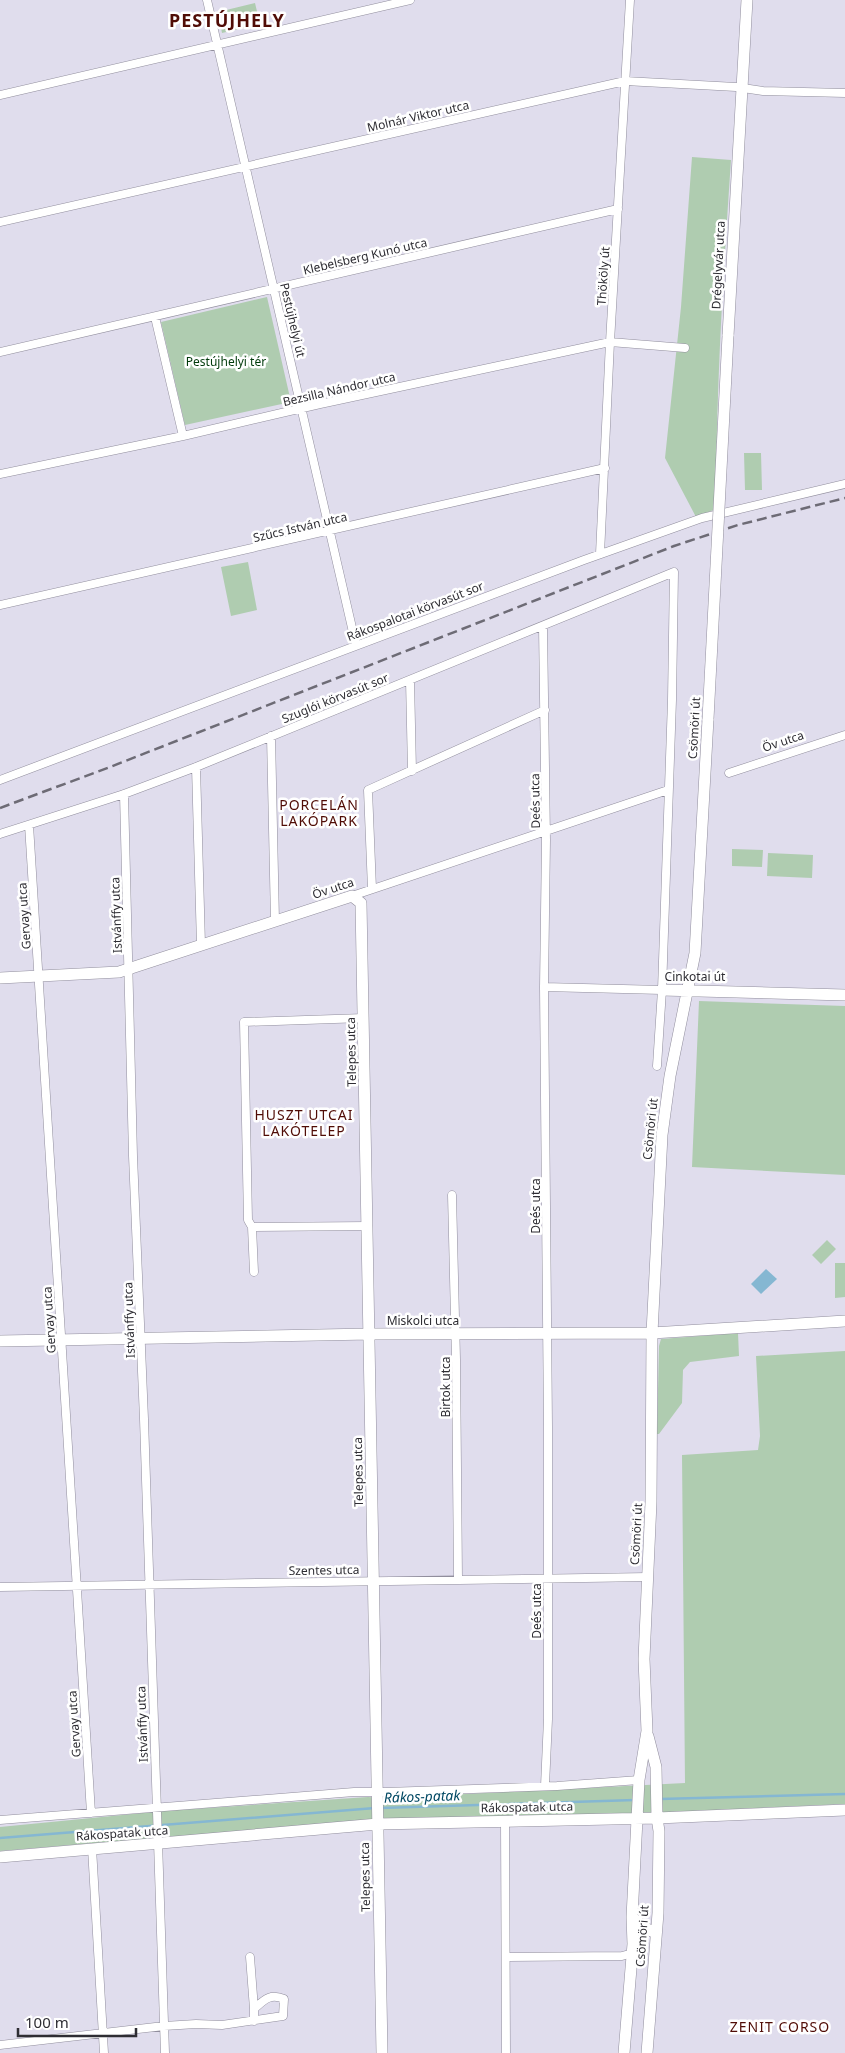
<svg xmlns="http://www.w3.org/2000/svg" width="845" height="2053" viewBox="0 0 845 2053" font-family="'Noto Sans',sans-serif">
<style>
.green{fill:#afccb0}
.water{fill:#85b7d2}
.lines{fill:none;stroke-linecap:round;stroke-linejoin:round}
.stream{stroke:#85b7d2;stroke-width:2.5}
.street-casing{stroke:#918e9d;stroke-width:9}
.secondary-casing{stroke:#918e9d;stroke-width:12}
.street{stroke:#fff;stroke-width:8}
.secondary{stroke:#fff;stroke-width:11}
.rail{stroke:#6d6b75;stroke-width:2.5;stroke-dasharray:10 5;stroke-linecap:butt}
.secondary-bridge-casing{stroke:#918e9d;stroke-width:12;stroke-linecap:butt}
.secondary-bridge{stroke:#fff;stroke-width:11}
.labels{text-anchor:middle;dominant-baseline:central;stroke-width:5;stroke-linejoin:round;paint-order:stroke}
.street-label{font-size:12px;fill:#2e2d33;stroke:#fff}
.park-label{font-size:12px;fill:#003a0a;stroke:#fff}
.neighbourhood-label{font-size:14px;letter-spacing:1px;fill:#500c06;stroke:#fff}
.water-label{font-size:14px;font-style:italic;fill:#004863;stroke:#fff}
.district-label{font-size:18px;font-weight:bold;letter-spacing:1px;fill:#500c06;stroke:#fff}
</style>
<rect width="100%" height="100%" fill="#e0dded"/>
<!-- green -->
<path class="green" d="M 255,3 L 260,24 L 222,33 L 218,12 Z
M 692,157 L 731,160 C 723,276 716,392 716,509 L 696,517 L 665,458 L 681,307 Z
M 267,297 L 291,402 L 185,425 L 161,322 Z
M 744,453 L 761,453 L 762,490 L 745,490 Z
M 248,562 L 257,610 L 231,616 L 221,567 Z
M 732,849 L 763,850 L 762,867 L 732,866 Z
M 768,853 L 813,855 L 812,878 L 767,876 Z
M 699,1001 L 845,1006 L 845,1175 L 692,1167 Z
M 827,1240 L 836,1249 L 821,1264 L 812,1255 Z
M 835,1263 L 845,1263 L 845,1297 L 835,1298 Z
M 738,1333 L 739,1356 L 690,1362 L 683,1370 L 682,1403 L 659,1434 L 657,1434 L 659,1346 L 661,1339 Z
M 845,1351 L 845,1804 L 627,1814 L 387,1819 L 0,1851 L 0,1827 L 163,1811 L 368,1797 L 387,1798 L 685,1783 L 682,1455 L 758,1450 L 760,1436 L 756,1356 Z"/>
<!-- water -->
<path class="water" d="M 766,1269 L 777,1279 L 761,1294 L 751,1284 Z"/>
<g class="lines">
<!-- stream -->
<path class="stream" d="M 660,1799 L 845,1794
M 380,1808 L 635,1800
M 0,1838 L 375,1808"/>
<!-- street casing -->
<g class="street-casing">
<path id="street" d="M 207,0 L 356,645
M 0,95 L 410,0
M 0,222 L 625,81 L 736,87 L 763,91 L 845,93
M 155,317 L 183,436
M 0,352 L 618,209
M 0,474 L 183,436 L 320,404 L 610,342 L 685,348
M 600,554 L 610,342 L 630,0
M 0,605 L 605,468
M 543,626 L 546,840 L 544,987 L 548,1426 L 548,1719 L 545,1786
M 410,680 L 412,771
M 271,736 L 275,921
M 196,767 L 201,945
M 729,773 L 845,735
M 0,780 L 584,560 L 702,518 L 845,484
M 124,794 L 133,1156 L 144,1419 L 165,2053
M 29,825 L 91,1813
M 0,834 L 124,794 L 196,767 L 674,572 L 672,700 L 662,990 L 657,1066
M 372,889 L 368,790 L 545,710
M 352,896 L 668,790
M 544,987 L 662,990
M 452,1195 L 456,1359 L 458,1579
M 252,1227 L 368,1226
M 254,1272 L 252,1227 L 248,1220 L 244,1022 L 364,1018
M 0,1587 L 648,1577
M 0,1820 L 354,1792 L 386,1792 L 557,1786 L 639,1780
M 505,1821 L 506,2053
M 92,1848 L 104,2053
M 250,1957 L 254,2009
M 506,1957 L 622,1956 L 633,1953
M 0,2045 L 164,2026 L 196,2024 L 222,2025 L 283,2016 L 284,1999 C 270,1993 264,2000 254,2009 L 254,2021"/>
</g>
<!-- secondary casing -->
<g class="secondary-casing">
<path id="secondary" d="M 728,336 L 747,0
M 0,978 L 119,972 L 352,896 L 361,903 L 382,2053
M 662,990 L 845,995
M 0,1341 L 370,1334 L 652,1333 L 845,1321
M 0,1857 L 378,1824 L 657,1818 L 845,1810
M 632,1917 L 645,1928 L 656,1933
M 624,2053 L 633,1944 L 632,1917 L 639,1780 L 647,1731 L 644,1659 L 651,1502 L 652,1333 L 662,1135 L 670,1076 L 695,953 L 708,719
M 647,2053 L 658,1913 L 659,1831 L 657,1818 L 656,1767 L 648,1736"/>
</g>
<!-- street -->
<use href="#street" class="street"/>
<!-- secondary -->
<use href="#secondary" class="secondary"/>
<!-- rail -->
<path class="rail" d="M 0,808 L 110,767 L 674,546 L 738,525 L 845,498"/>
<!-- secondary-bridge casing -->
<g class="secondary-bridge-casing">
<path id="secondary-bridge" d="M 708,719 L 728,336"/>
</g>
<!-- secondary-bridge -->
<use href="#secondary-bridge" class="secondary-bridge"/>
</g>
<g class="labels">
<!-- street labels -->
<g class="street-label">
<text transform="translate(418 116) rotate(-13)">Molnár Viktor utca</text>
<text transform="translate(365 256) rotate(-13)">Klebelsberg Kunó utca</text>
<text transform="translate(718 265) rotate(-87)">Drégelyvár utca</text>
<text transform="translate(603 276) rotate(-86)">Thököly út</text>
<text transform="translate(293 320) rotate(77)">Pestújhelyi út</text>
<text transform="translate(339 389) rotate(-13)">Bezsilla Nándor utca</text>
<text transform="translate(300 527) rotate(-13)">Szűcs István utca</text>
<text transform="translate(415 611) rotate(-21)">Rákospalotai körvasút sor</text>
<text transform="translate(335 698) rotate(-22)">Szuglói körvasút sor</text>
<text transform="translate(694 728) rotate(-87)">Csömöri út</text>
<text transform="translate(783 741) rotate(-18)">Öv utca</text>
<text transform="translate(535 801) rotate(-91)">Deés utca</text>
<text transform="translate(333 888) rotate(-18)">Öv utca</text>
<text transform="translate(116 915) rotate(-92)">Istvánffy utca</text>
<text transform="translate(24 916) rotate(-94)">Gervay utca</text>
<text x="695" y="976">Cinkotai út</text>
<text transform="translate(351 1052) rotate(-91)">Telepes utca</text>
<text transform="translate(650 1129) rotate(-84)">Csömöri út</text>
<text transform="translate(535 1206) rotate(-90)">Deés utca</text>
<text transform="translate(49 1320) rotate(-94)">Gervay utca</text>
<text transform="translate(129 1320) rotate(-92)">Istvánffy utca</text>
<text x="423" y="1320">Miskolci utca</text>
<text transform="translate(445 1387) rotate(-90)">Birtok utca</text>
<text transform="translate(358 1472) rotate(-91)">Telepes utca</text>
<text transform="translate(636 1534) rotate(-87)">Csömöri út</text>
<text transform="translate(324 1570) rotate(-1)">Szentes utca</text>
<text transform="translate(536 1611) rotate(-90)">Deés utca</text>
<text transform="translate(74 1724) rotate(-94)">Gervay utca</text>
<text transform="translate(142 1724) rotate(-92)">Istvánffy utca</text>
<text transform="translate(527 1807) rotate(-1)">Rákospatak utca</text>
<text transform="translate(122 1833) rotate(-4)">Rákospatak utca</text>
<text transform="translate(365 1877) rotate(-91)">Telepes utca</text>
<text transform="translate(642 1936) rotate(-86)">Csömöri út</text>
</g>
<!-- park labels -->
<g class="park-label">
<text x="226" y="361">Pestújhelyi tér</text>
</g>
<!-- neighbourhood labels -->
<g class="neighbourhood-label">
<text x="319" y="804">PORCELÁN<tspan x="319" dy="16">LAKÓPARK</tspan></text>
<text x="304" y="1114">HUSZT UTCAI<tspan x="304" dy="16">LAKÓTELEP</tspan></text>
<text x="780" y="2026">ZENIT CORSO</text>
</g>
<!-- water labels -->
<g class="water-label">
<text transform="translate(422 1796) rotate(-2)">Rákos-patak</text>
</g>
<!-- district labels -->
<g class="district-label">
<text x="227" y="20">PESTÚJHELY</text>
</g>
</g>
<!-- scale -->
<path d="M18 2028v8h118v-8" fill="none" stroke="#2e2d33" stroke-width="2.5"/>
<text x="25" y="2028" font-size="15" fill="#2e2d33" stroke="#ffffff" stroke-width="4" paint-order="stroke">100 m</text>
</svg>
